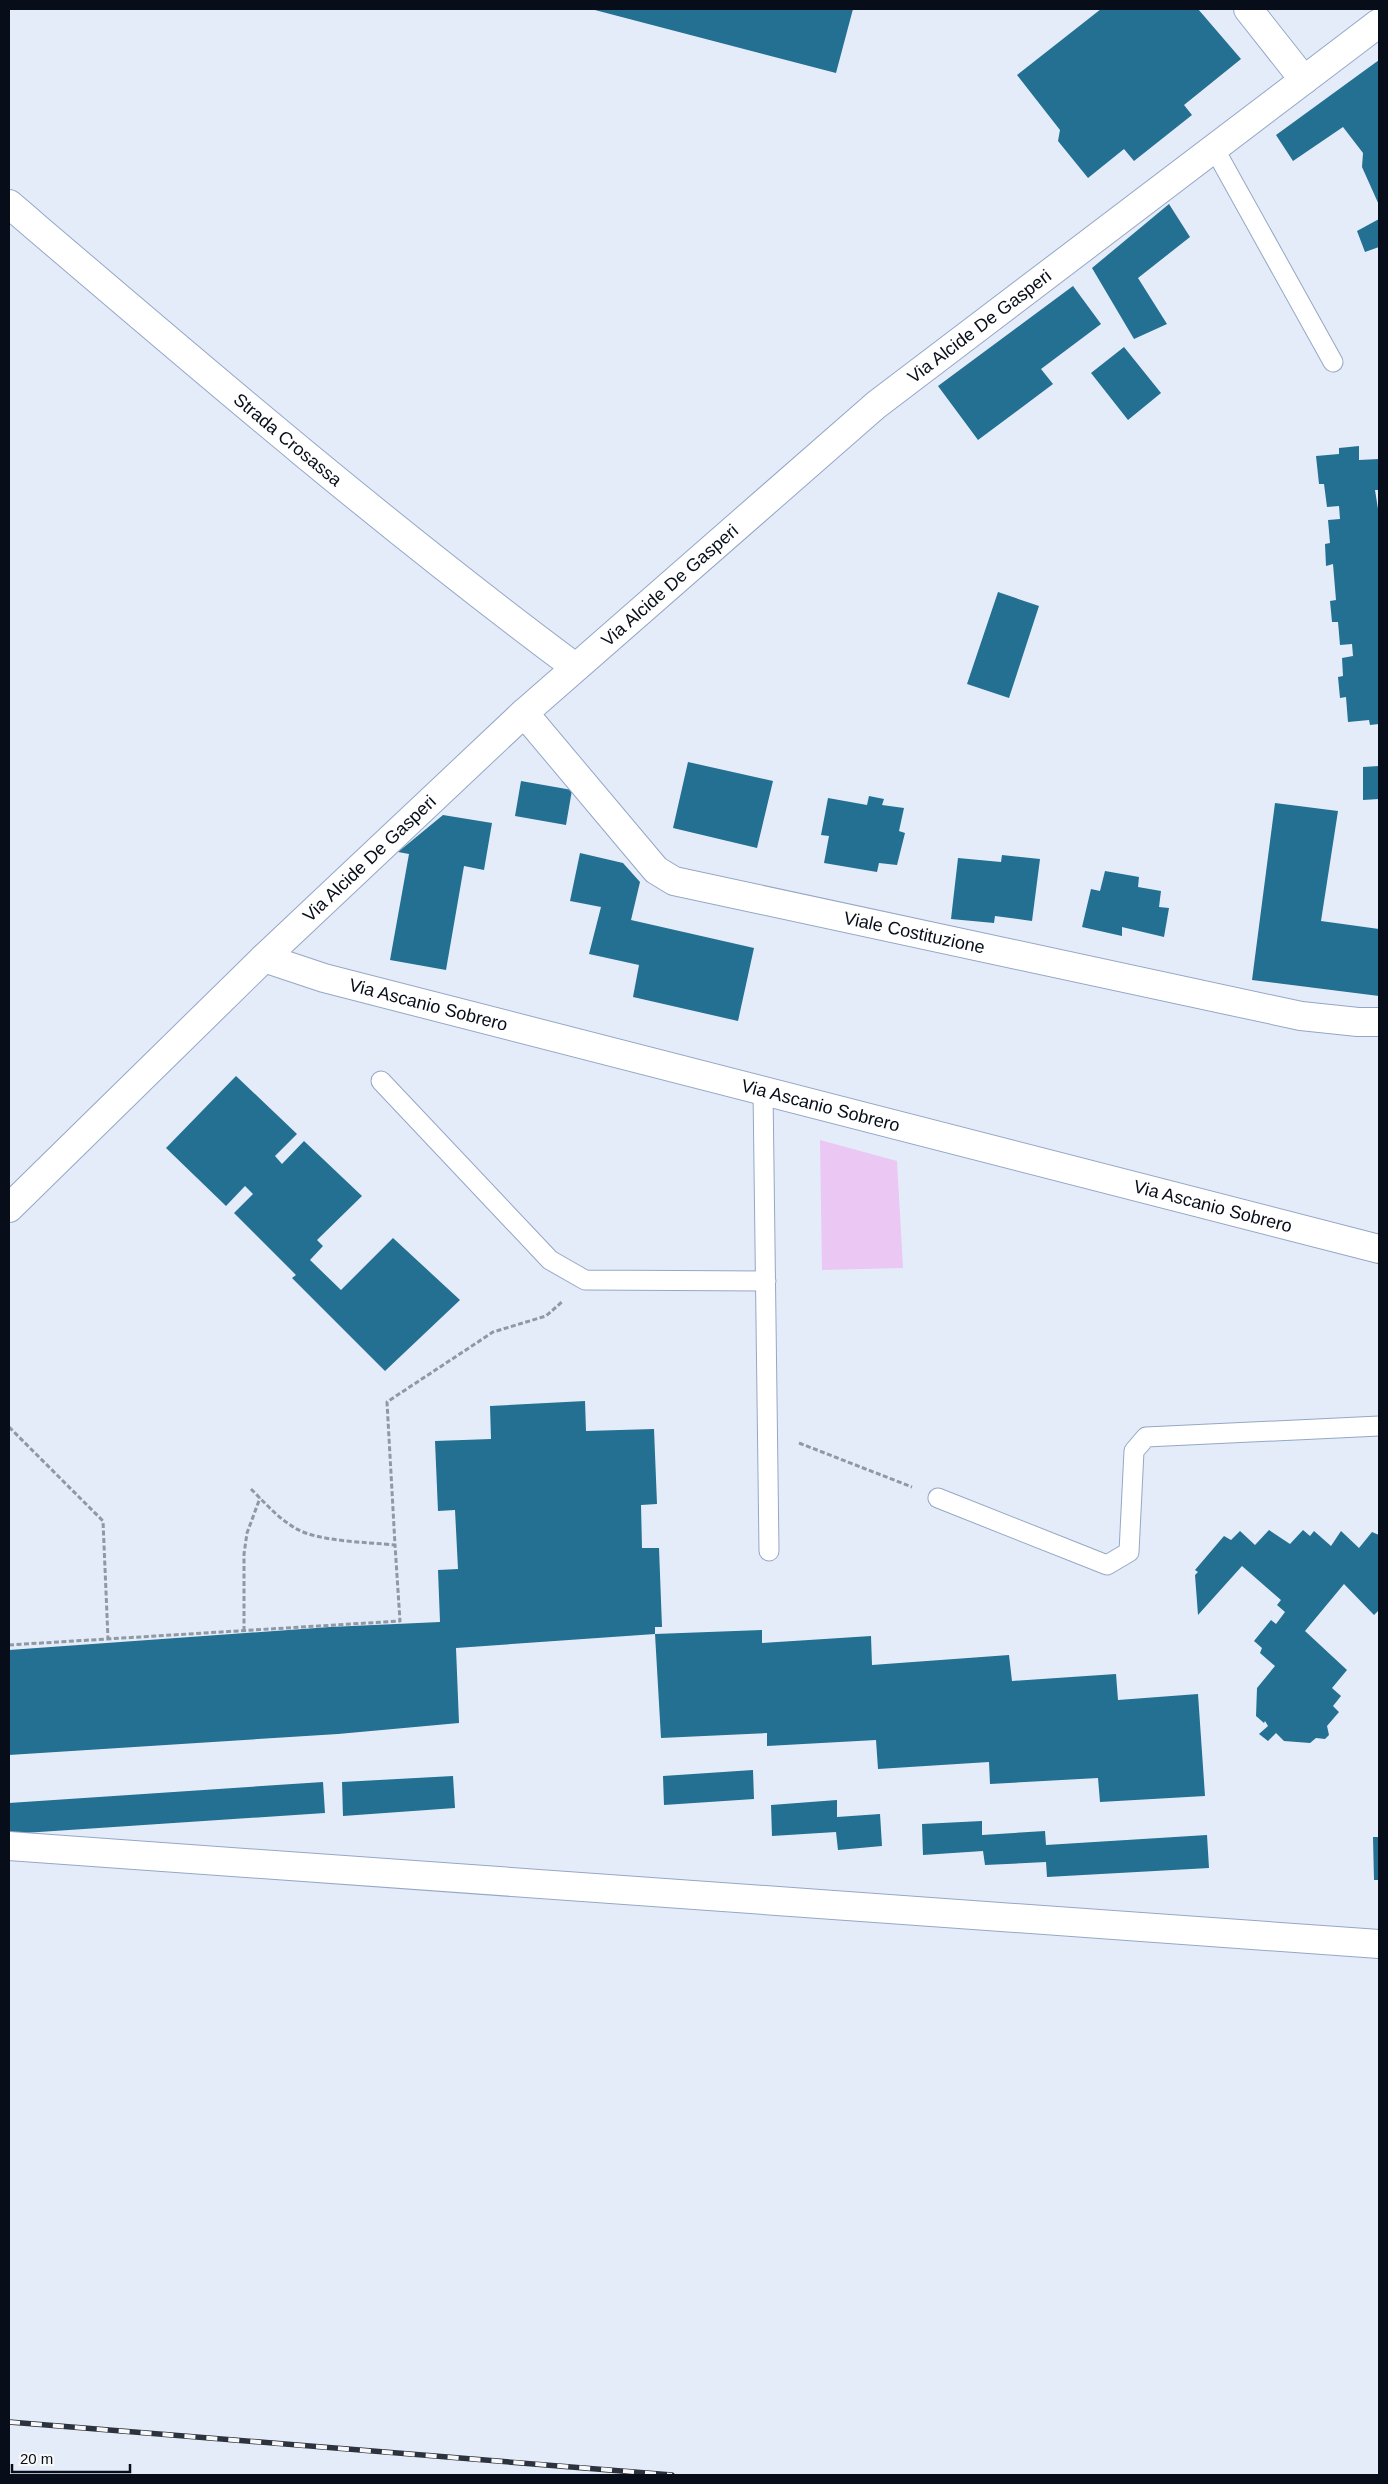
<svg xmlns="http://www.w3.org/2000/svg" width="1388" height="2484" viewBox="0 0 1388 2484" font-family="Arial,sans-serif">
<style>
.green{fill:#ebc7f3}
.building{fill:#237092}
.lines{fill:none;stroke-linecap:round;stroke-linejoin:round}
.service-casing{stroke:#95a7c6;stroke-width:21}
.minor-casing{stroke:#95a7c6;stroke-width:30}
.path{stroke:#9098a4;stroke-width:3;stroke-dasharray:5 2.5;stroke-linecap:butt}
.service{stroke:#fff;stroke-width:19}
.minor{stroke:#fff;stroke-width:28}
.rail-casing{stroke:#2c323e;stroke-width:5.5}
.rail{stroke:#f8f8f8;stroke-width:4;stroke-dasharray:11;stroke-linecap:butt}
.labels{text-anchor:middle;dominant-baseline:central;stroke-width:4;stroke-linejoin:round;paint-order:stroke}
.street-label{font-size:18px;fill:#080e19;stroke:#f8f8f8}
</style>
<rect width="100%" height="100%" fill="#e4ecf9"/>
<!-- green -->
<path class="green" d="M 820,1140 L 897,1161 L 903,1268 L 822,1270 Z"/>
<!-- building -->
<path class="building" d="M 591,9 L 853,9 L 836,73 Z
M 1101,9 L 1198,9 L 1241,59 L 1184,105 L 1192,115 L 1134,161 L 1124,149 L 1088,178 L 1058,141 L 1060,130 L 1017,75 Z
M 1379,60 L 1379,205 L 1362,167 L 1363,153 L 1343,127 L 1293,161 L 1276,135 Z
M 1169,204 L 1190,237 L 1138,278 L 1167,324 L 1134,339 L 1092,268 Z
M 1379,219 L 1379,247 L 1365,252 L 1357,231 Z
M 1073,286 L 1101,324 L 1041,369 L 1053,384 L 978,440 L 938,386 Z
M 1124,347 L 1161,393 L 1128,420 L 1091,373 Z
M 1359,446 L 1359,460 L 1379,459 L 1379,490 L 1375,490 L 1379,515 L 1379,724 L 1370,725 L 1369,720 L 1348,722 L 1346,697 L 1340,698 L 1338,677 L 1343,676 L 1342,658 L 1353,656 L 1352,644 L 1340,645 L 1338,622 L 1332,622 L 1330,601 L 1336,600 L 1333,564 L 1326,566 L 1325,544 L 1330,543 L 1328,520 L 1340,519 L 1339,506 L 1327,507 L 1324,484 L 1319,484 L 1316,456 L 1339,454 L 1339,448 Z
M 998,592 L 1039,606 L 1009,698 L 967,684 Z
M 688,762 L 773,781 L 757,848 L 673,828 Z
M 1379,766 L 1379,799 L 1363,800 L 1363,767 Z
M 521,781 L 572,790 L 566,825 L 515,816 Z
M 869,796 L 884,799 L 882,805 L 904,808 L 899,831 L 905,833 L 897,865 L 879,863 L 877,872 L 824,863 L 829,836 L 821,835 L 828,798 L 867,805 Z
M 1275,803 L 1338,811 L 1321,921 L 1379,929 L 1379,996 L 1252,980 Z
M 443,815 L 492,823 L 484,870 L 464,866 L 446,970 L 390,960 L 409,854 L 398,852 Z
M 580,853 L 623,863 L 640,882 L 631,920 L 754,948 L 738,1021 L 633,997 L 639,965 L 589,954 L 601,907 L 570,901 Z
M 1002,855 L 1040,859 L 1032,921 L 995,916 L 994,923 L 951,919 L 958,858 L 1001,862 Z
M 1105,871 L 1139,877 L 1138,887 L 1161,891 L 1159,907 L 1169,908 L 1164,937 L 1122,927 L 1122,936 L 1082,927 L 1091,889 L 1100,891 Z
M 236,1076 L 297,1134 L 275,1156 L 282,1164 L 304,1141 L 362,1196 L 317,1240 L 323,1246 L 310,1260 L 341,1290 L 393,1238 L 460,1300 L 385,1371 L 292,1278 L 296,1275 L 234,1213 L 253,1194 L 245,1186 L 226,1206 L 166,1148 Z
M 585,1401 L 586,1431 L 654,1429 L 657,1504 L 641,1505 L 642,1548 L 659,1548 L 662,1627 L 655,1627 L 655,1634 L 456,1648 L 459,1723 L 338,1734 L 9,1755 L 9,1650 L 330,1627 L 440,1622 L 438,1570 L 458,1569 L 455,1510 L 438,1511 L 435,1441 L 491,1439 L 490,1406 Z
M 1269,1530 L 1290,1544 L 1303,1530 L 1310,1536 L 1314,1531 L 1331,1546 L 1341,1531 L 1359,1548 L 1372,1532 L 1379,1535 L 1379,1610 L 1374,1615 L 1344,1584 L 1305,1631 L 1347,1670 L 1332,1688 L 1341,1696 L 1333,1706 L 1339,1712 L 1327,1726 L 1329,1735 L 1325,1739 L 1316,1738 L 1310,1743 L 1284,1741 L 1276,1733 L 1268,1741 L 1259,1734 L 1268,1726 L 1265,1721 L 1264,1723 L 1256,1716 L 1257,1688 L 1275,1666 L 1260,1653 L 1262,1648 L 1254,1641 L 1271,1620 L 1276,1624 L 1285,1612 L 1277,1605 L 1281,1600 L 1242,1566 L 1198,1615 L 1195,1575 L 1198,1572 L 1195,1570 L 1224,1536 L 1231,1540 L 1240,1531 L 1255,1545 Z
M 762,1630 L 762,1643 L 871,1636 L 872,1665 L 1009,1655 L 1012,1681 L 1116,1674 L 1118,1700 L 1198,1694 L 1205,1796 L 1100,1802 L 1098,1778 L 990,1784 L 989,1762 L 878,1769 L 876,1740 L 767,1746 L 767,1733 L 661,1738 L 655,1634 Z
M 753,1770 L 754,1799 L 664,1805 L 663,1776 Z
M 453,1776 L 455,1808 L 343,1816 L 342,1782 Z
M 323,1782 L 325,1813 L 9,1834 L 9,1803 Z
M 837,1800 L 837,1817 L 880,1814 L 882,1846 L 838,1850 L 836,1832 L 772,1836 L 771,1805 Z
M 982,1821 L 982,1835 L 1045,1831 L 1046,1845 L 1207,1835 L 1209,1868 L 1047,1877 L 1046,1862 L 985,1865 L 983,1851 L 923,1855 L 922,1824 Z
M 1373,1837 L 1379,1837 L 1379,1880 L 1374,1880 Z"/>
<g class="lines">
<!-- service casing -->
<g class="service-casing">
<path id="service" d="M 1214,148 L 1333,362
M 381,1081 L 550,1260 L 585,1280 L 766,1281
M 763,1090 L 769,1551
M 938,1498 L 1107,1565 L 1129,1552 L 1134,1451 L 1146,1437 L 1379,1426"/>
</g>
<!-- minor casing -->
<g class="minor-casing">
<g id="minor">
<path d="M 1248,9 L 1304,80"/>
<path id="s1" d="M 9,204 C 194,362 380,522 575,667"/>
<path id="s2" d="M 524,713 L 656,870 L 674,881 L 1301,1016 L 1358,1022 L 1379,1022"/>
<path id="s3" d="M 264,958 L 324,978 L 1379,1249"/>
<path id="s4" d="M 9,1208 L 264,958 L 524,713 L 876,405 L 1379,23"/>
<path d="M 9,1846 L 1379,1944"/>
</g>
</g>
<!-- path -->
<path class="path" d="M 9,1427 L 103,1521 L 108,1639
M 799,1443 L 912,1487
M 251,1489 C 265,1503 278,1518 295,1528 C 318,1542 368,1542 395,1545 L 387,1402 L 493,1332 L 546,1316 L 563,1301
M 244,1631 L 244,1554 L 247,1533 L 260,1498
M 9,1645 L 400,1621 L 395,1545"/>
<!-- service -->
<use href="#service" class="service"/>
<!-- minor -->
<use href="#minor" class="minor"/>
<!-- rail casing -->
<g class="rail-casing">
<path id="rail" d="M 9,2422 L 672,2475"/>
</g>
<!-- rail -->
<use href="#rail" class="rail"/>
</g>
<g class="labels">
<!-- street labels -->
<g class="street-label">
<text stroke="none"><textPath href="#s4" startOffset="1312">Via Alcide De Gasperi</textPath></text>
<text stroke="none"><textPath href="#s1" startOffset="365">Strada Crosassa</textPath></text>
<text stroke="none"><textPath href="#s4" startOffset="908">Via Alcide De Gasperi</textPath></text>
<text stroke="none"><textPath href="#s4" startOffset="502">Via Alcide De Gasperi</textPath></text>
<text stroke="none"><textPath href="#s2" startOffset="472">Viale Costituzione</textPath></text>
<text stroke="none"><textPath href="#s3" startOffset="171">Via Ascanio Sobrero</textPath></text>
<text stroke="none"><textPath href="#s3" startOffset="576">Via Ascanio Sobrero</textPath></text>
<text stroke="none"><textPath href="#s3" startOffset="981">Via Ascanio Sobrero</textPath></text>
</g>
</g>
<!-- border -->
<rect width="1388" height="2484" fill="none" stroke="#080e19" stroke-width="20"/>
<!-- scale -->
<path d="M12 2464v8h118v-8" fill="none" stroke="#080e19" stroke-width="2.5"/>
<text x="20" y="2464" font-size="15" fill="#080e19" stroke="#f8f8f8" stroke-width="4" paint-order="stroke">20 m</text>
</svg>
